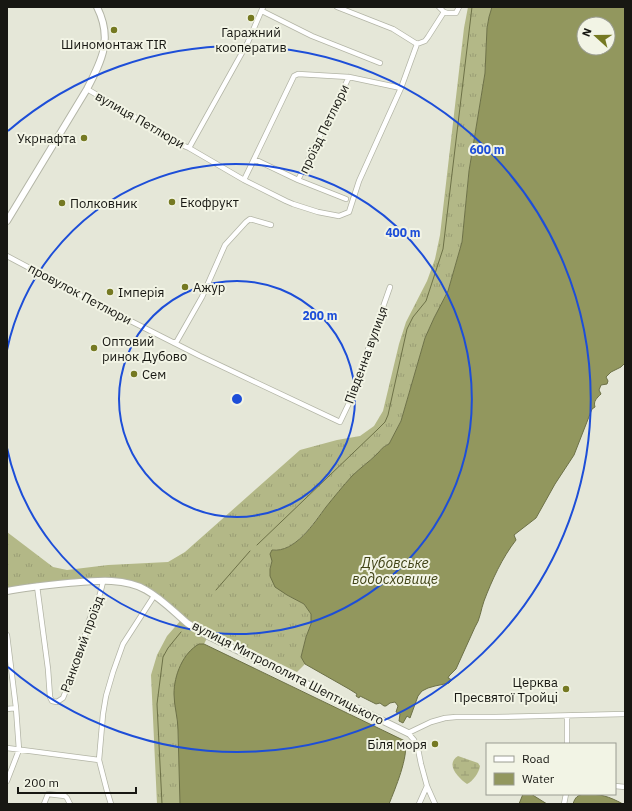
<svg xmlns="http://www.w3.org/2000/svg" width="632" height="811" viewBox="0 0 632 811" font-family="'IBM Plex Sans',sans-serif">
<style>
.grass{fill:url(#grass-tufts)}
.wetland{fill:url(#wetland-marsh)}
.water{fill:#92975e;stroke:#6d7147;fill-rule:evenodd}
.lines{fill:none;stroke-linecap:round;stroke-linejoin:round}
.stream{stroke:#6d7147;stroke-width:1}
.street-casing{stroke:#b3b5a6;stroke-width:6}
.secondary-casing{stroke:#b3b5a6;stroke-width:8}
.street{stroke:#fff;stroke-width:4.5}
.secondary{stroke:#fff;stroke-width:6}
.ring{fill:none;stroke:#1d4ed8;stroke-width:2}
.poi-dot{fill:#757922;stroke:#f2f4e5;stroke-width:1.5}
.labels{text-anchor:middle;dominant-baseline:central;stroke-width:4;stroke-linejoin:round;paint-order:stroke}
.poi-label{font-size:13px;fill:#171712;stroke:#f2f4e5;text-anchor:start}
.street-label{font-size:13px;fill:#171712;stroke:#f2f4e5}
.water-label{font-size:14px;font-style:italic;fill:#404316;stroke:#f2f4e5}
.centre{fill:#1d4ed8;stroke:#f2f4e5;stroke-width:2}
.ring-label{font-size:12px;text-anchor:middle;font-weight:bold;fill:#1d4ed8;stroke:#f2f4e5;stroke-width:4;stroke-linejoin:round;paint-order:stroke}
</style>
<defs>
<pattern id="grass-tufts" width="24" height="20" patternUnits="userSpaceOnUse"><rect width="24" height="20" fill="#b3b887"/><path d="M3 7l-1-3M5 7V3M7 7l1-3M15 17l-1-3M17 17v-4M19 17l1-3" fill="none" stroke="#999d74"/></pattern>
<pattern id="wetland-marsh" width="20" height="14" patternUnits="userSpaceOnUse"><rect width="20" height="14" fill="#b3b887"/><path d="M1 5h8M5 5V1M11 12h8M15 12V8" fill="none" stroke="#999d74"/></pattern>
</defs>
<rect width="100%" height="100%" fill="#e5e7d8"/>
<!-- grass -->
<path class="grass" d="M 468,7 L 492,7 L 489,17 L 487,28 L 485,73 L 469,171 L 462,242 L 448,291 L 434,318 L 425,338 L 401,421 L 389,444 C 381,447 383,449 377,454 C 369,462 360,468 352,476 C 343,486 334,497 326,507 C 313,523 295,553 272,550 L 272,561 L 270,569 L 287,595 L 304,604 L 311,614 L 311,624 L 306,637 L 301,657 L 305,664 L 297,672 L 211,630 L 204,644 L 199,644 L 174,694 L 178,723 L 180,804 L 157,804 L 151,675 L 157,655 L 167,636 L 181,620 L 168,602 L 121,580 L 7,588 L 7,532 L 53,567 L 67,570 L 108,565 L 168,562 L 185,552 L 300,450 L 337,440 L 360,436 L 374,426 L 383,411 L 399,344 L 406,322 L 427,281 L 435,259 L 440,235 L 464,28 Z"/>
<!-- wetland -->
<path class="wetland" d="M 458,756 L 478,763 L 480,766 C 479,773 473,781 467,784 C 458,778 445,764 458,756 Z"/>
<!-- water -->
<path class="water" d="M 492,7 L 625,7 L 625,363 L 621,367 L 611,372 L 606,377 L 608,381 L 607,384 L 601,385 L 599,390 L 601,394 C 597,398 593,401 595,407 L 592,409 L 574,455 L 555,484 L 536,518 L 514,535 L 516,540 C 502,558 492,580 484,601 C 481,609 480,620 475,627 L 456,669 L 449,676 L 448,678 L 452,680 L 449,683 L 435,686 L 428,688 L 422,691 L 418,696 L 410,718 L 407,716 L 403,723 L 399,721 L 400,714 L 396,712 L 398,706 L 395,702 L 390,703 L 386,706 L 384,706 L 380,703 L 376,704 L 360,696 L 359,698 L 356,696 L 357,694 L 349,689 L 305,664 L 301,657 L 306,637 L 311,624 L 311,614 L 304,604 L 287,595 L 275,587 L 270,576 L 270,569 L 272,561 L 270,554 L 272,550 C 295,553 314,523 326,507 C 334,497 343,486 352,476 C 360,468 369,462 377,454 C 383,448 381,448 389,444 L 401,421 L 425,338 L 434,318 L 448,291 L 462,242 L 469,171 L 485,73 L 487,28 L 489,17 ZM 584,24 L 608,24 L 608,48 L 584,48 Z
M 199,644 L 204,644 L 405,741 C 409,756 395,789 389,804 L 180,804 C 179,779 179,755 178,730 C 178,718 174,706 174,694 C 174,675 183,653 199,644 Z
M 523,794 L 531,794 L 547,804 L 519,804 Z
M 584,794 C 601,794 608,796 623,804 L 573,804 C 575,797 578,795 584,794 Z"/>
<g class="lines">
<!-- stream -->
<path class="stream" d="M 257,545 L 377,430 L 385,422 L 388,415 L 407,329 L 413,317 L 426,301 L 443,249 L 472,7
M 216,590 L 250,551
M 162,804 L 157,704 L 163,657 L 168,648 L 181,632"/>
<!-- street casing -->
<g class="street-casing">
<path id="street" d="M 337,7 L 393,29 L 417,44
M 439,7 L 444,12
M 262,11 L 312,36 L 380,63
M 87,89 L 182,145 L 189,148 L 244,180 L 286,201 L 293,204 L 318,212 L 339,216 L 349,212 L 359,181 L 401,88 L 417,44 L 425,41 L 428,37 L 444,12 L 447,13 L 456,13 L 459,7
M 189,148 L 248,42 L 263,7
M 254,159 L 298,180 L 349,77
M 244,180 L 294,76 L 298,74 L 349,77 L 401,88
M 298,180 L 346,199
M 7,256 L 103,307 L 200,356 L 340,422 L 350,401 L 390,287
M 174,343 L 177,341 L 202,297 L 225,245 L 246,222 L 250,219 L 271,225
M 37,586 L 48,669 L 50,697 L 52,701 L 57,702 L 63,698 L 82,649 L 88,623 L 100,594 L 103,582
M 7,635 L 16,708 L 19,750 L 7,781
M 7,709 L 16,708
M 567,716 L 567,744
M 7,748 L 99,760
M 615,786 L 625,787
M 44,804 L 48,794 L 65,796 L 67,798 L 70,804
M 111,804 L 107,791 L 99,760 L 103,714 L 106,696 L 113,672 L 123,644 L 154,596
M 419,804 L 427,786
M 435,804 L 427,786 L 421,764 L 418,749 L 414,740 L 408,733 L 431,722 L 445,718 L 456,717 L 495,717 L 625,714
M 564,804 L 566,794"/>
</g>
<!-- secondary casing -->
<g class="secondary-casing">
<path id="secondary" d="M 7,221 L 87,89 C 102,60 113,39 97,7
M 7,591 C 27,587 47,585 68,583 C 93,581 124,577 146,590 C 162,599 174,612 187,623 C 194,628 201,631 208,636 L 408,733"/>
</g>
<!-- street -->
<use href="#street" class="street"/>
<!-- secondary -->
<use href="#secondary" class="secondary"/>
</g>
<!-- distance rings -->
<g class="ring">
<circle cx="237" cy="399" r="118"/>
<path d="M7 350A235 235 0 1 1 7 448"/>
<path d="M8 131A353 353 0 1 1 8 667"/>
</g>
<!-- markers -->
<g class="poi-dot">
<circle cx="251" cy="18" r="4"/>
<circle cx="114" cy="30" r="4"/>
<circle cx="84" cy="138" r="4"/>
<circle cx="172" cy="202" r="4"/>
<circle cx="62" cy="203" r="4"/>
<circle cx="185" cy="287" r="4"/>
<circle cx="110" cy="292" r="4"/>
<circle cx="94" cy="348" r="4"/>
<circle cx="134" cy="374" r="4"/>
<circle cx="566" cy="689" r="4"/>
<circle cx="435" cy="744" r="4"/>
</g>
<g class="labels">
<!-- poi labels -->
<g class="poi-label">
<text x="251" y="32" text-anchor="middle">Гаражний<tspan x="251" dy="15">кооператив</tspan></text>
<text x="114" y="44" text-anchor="middle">Шиномонтаж TIR</text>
<text x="76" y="138" text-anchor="end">Укрнафта</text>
<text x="180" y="202">Екофрукт</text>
<text x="70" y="203">Полковник</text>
<text x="193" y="287">Ажур</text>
<text x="118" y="292">Імперія</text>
<text x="102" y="341">Оптовий<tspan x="102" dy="15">ринок Дубово</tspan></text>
<text x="142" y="374">Сем</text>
<text x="558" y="682" text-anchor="end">Церква<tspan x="558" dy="15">Пресвятої Тройці</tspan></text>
<text x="427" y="744" text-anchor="end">Біля моря</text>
</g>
<!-- street labels -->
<g class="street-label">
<text transform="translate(140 120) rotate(30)">вулиця Петлюри</text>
<text transform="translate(324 129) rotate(-64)">проїзд Петлюри</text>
<text transform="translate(80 294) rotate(28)">провулок Петлюри</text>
<text transform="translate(366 355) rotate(-70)">Південна вулиця</text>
<text transform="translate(82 644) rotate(-70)">Ранковий проїзд</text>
<text transform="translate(288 673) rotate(27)">вулиця Митрополита Шептицького</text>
</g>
<!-- water labels -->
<g class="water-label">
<text x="395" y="563">Дубовське<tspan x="395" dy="16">водосховище</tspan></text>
</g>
</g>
<circle cx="237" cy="399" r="6" class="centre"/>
<g class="ring-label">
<text x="487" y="154">600 m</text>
<text x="403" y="237">400 m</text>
<text x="320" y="320">200 m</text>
</g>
<!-- border -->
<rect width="632" height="811" fill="none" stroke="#171712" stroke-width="16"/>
<!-- legend -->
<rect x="486" y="743" width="130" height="52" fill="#f2f4e5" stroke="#9a9c91"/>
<rect x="494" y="756" width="20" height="6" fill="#ffffff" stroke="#9a9c91"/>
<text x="522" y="763" font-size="12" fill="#171712">Road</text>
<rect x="494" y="773" width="20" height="12" fill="#92975e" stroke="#9a9c91"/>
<text x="522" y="783" font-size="12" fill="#171712">Water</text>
<!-- north arrow -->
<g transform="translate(596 36) rotate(291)"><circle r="19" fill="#f2f4e5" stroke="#9a9c91"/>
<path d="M0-3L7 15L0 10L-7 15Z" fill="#757922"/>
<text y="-6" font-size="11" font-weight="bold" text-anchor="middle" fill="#171712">N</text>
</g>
<!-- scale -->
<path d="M18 787v6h118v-6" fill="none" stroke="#171712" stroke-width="2"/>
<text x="24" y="787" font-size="12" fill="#171712" stroke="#f2f4e5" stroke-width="3" paint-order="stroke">200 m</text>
</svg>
